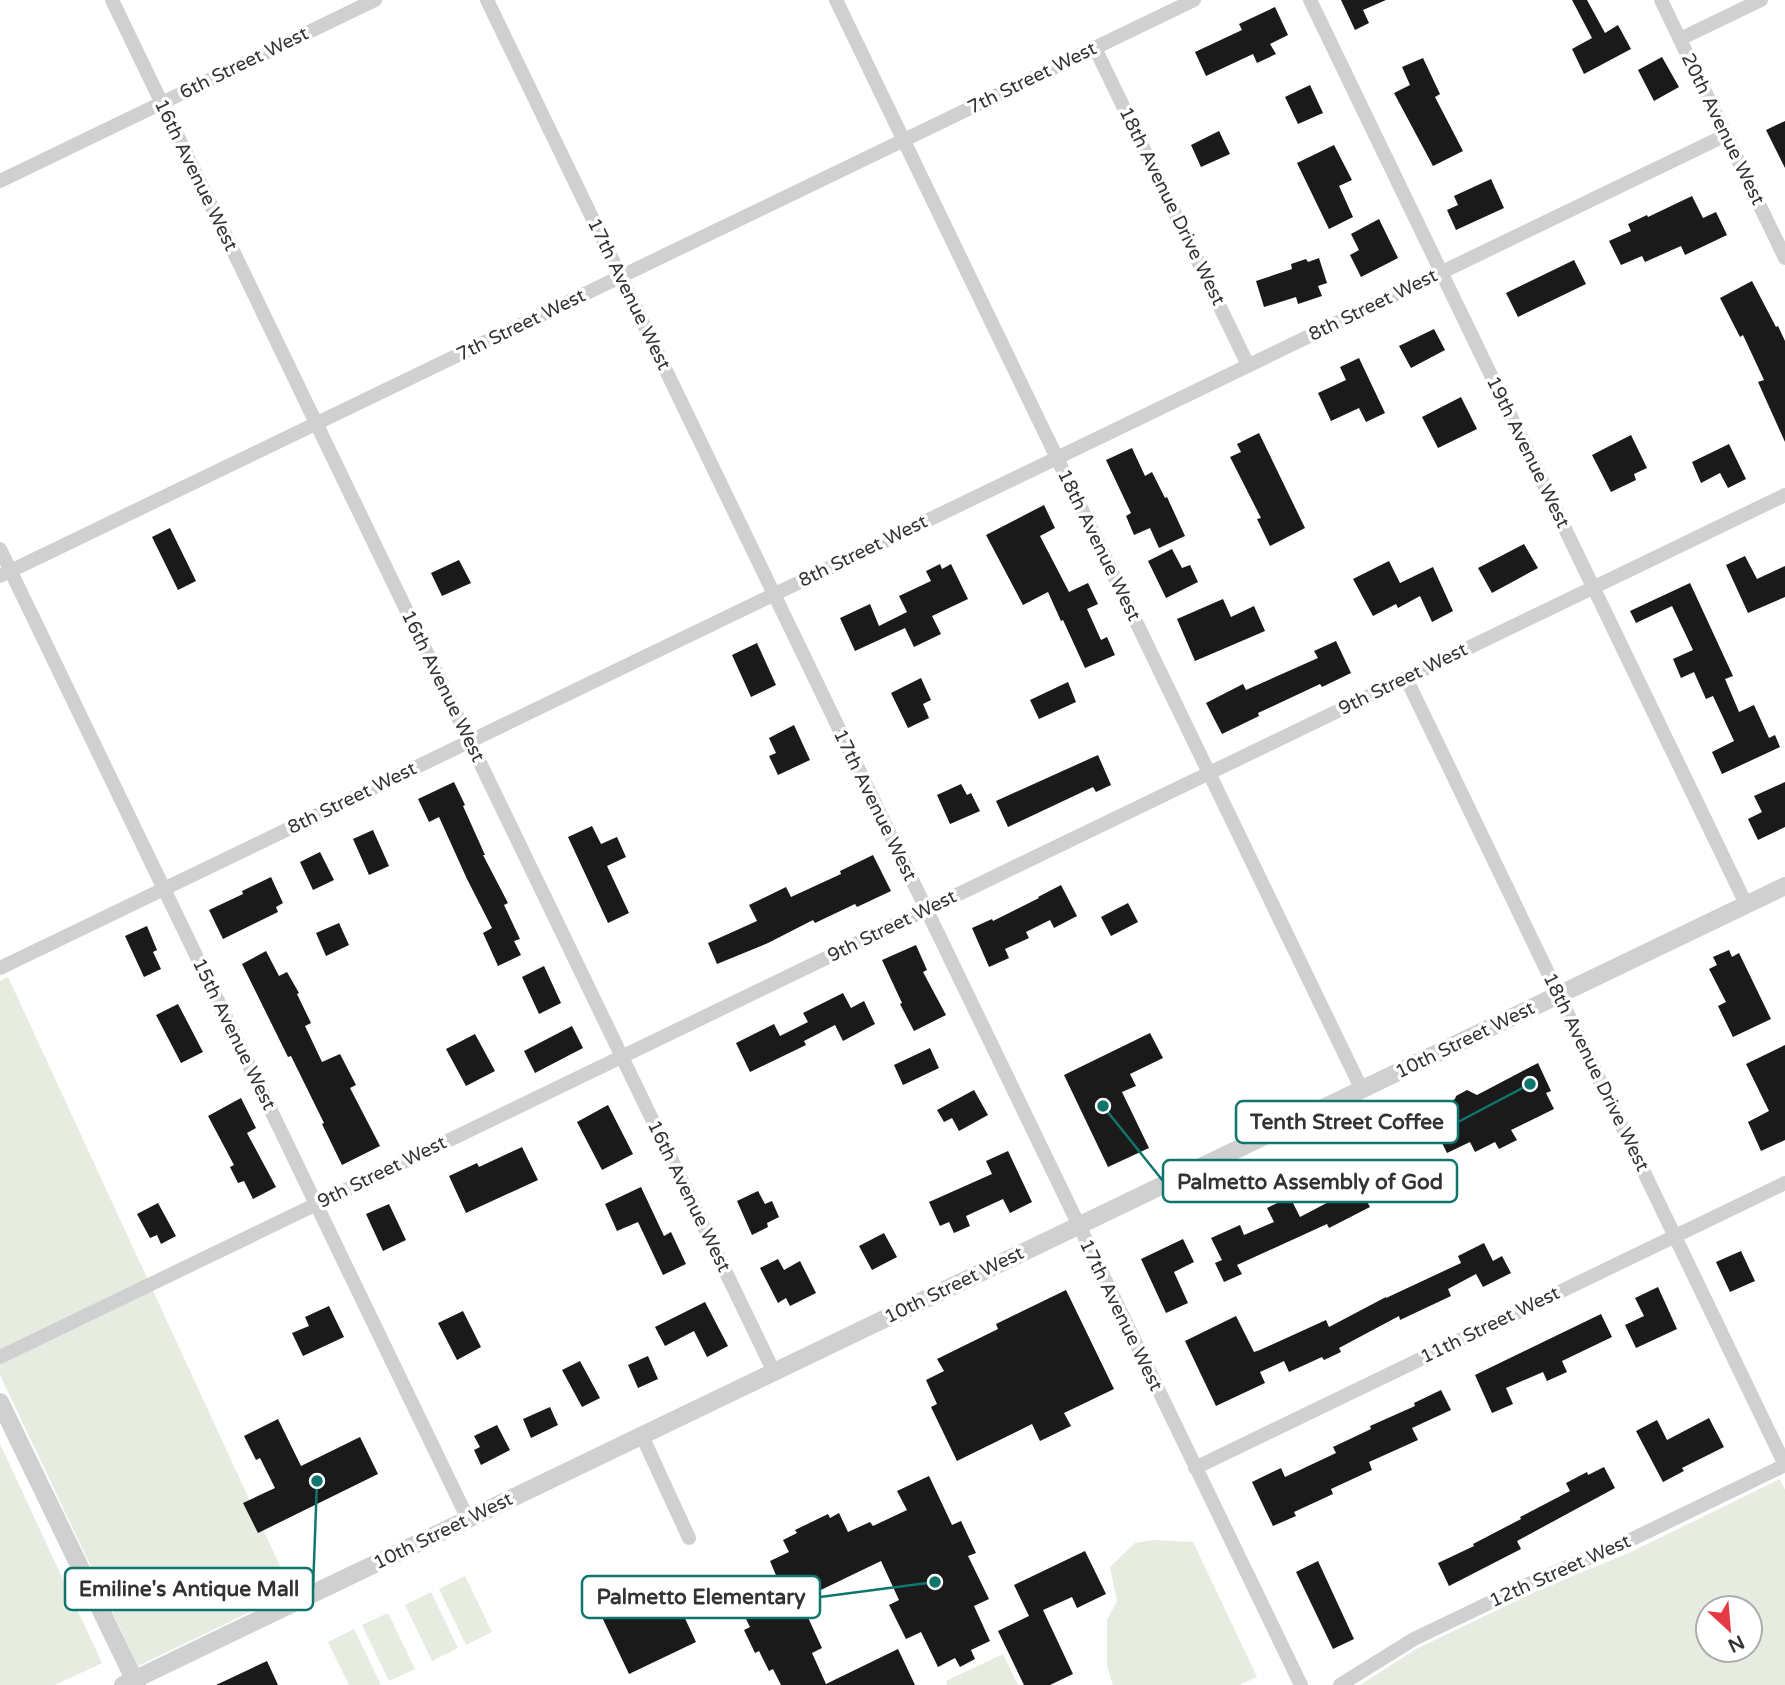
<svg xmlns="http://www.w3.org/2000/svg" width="1785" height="1685" viewBox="0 0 1785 1685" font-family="'Varela Round',sans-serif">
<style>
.green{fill:#e6ecdf;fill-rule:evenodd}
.building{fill:#1a1a1a}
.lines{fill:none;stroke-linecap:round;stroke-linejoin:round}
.minor{stroke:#d0d0d0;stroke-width:14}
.tertiary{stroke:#d0d0d0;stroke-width:18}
.labels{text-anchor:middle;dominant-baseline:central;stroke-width:7;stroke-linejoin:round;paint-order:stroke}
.street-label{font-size:19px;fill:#333;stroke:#fff}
.leader{fill:none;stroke:#0f766e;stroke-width:2.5}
.callout-dot{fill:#0f766e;stroke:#fff;stroke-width:2.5}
.callout{fill:#fff;stroke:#0f766e;stroke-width:2.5}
.callout-label{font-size:21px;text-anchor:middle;font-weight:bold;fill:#333}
</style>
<rect width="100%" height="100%" fill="#fff"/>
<!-- green -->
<path class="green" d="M 8,977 L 292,1592 L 138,1666 L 0,1375 L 0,981 Z
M 0,1444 L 102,1663 L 55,1685 L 0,1685 Z
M 1780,1479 L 1785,1490 L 1785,1685 L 1360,1685 L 1418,1648 L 1541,1589 L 1631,1552 ZM 1708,1608 L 1750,1608 L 1750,1650 L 1708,1650 Z
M 1154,1540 L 1193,1542 L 1257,1677 L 1240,1685 L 1113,1685 L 1107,1666 L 1107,1620 L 1117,1601 L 1110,1567 L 1135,1543 Z
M 465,1576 L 492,1632 L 466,1645 L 439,1589 Z
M 431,1592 L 458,1648 L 432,1661 L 405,1605 Z
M 388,1613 L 415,1669 L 389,1681 L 362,1625 Z
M 354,1629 L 381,1685 L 349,1685 L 328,1642 Z
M 1003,1654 L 1018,1685 L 947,1685 L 946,1681 Z"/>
<!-- building -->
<path class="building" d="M 1341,0 L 1386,0 L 1363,10 L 1369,23 L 1355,30 Z
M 1572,0 L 1587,0 L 1605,33 L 1618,25 L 1631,49 L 1584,74 L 1572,49 L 1592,38 Z
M 1275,7 L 1288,35 L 1270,44 L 1276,54 L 1257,63 L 1253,54 L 1206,76 L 1195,52 L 1242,30 L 1239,24 Z
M 1662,57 L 1679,87 L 1654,101 L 1638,70 Z
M 1423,58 L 1440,94 L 1435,97 L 1463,151 L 1433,166 L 1394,93 L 1410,85 L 1402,67 Z
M 1310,85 L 1323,113 L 1298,124 L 1285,97 Z
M 1785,121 L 1785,168 L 1766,130 Z
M 1219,131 L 1230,154 L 1201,167 L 1191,145 Z
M 1334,145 L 1352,180 L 1339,186 L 1353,217 L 1329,229 L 1297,163 Z
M 1491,179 L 1504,208 L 1456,230 L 1447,210 L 1458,205 L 1454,196 Z
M 1692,196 L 1703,218 L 1716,212 L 1727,235 L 1685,255 L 1681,246 L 1645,262 L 1642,256 L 1621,265 L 1609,241 L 1631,231 L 1628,224 L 1647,215 L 1648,217 Z
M 1379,219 L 1398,258 L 1361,277 L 1350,255 L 1359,250 L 1351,234 Z
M 1319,258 L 1327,283 L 1318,286 L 1322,296 L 1298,304 L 1296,297 L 1264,307 L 1256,281 L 1292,269 L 1291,264 L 1306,259 L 1308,262 Z
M 1574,260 L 1586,284 L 1518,317 L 1506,293 Z
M 1752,281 L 1776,327 L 1778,326 L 1785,341 L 1785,442 L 1758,382 L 1764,380 L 1743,335 L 1740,337 L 1720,298 Z
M 1434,329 L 1445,350 L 1411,368 L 1399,346 Z
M 1359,358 L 1385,413 L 1366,422 L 1359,408 L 1331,421 L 1318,393 L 1346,380 L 1340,367 Z
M 1461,397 L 1477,429 L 1438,448 L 1422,417 Z
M 1259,433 L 1305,528 L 1270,546 L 1257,519 L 1261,518 L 1230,457 L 1241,452 L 1237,444 Z
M 1631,435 L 1647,468 L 1634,474 L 1636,480 L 1611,492 L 1592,455 Z
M 1729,444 L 1746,479 L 1728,488 L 1720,473 L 1701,483 L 1692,462 Z
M 1132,448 L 1145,476 L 1152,472 L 1165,498 L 1167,497 L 1185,536 L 1159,548 L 1150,528 L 1134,535 L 1126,516 L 1131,513 L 1106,460 Z
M 1044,505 L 1055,528 L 1040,536 L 1069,592 L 1088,583 L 1098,604 L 1087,609 L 1101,640 L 1107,637 L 1115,655 L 1085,668 L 1063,620 L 1061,621 L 1048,592 L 1023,605 L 986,535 Z
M 170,528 L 196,581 L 178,590 L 152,537 Z
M 1524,544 L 1538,568 L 1492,593 L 1478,568 Z
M 1172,549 L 1182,568 L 1190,565 L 1198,582 L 1166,598 L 1148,561 Z
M 1745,556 L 1757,579 L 1785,566 L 1785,597 L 1748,613 L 1726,565 Z
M 459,560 L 471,583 L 442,596 L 431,573 Z
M 1389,561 L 1400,583 L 1433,567 L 1453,611 L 1432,622 L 1420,596 L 1398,608 L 1396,604 L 1373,616 L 1353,579 Z
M 940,564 L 942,569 L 951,564 L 968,599 L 932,616 L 941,634 L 914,647 L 905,628 L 855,651 L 840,618 L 870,604 L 879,626 L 907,612 L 899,596 L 931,581 L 926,571 Z
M 1690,583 L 1733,676 L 1725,679 L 1739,712 L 1754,705 L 1769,738 L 1775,735 L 1780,747 L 1722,774 L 1712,752 L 1734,741 L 1713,696 L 1706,699 L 1694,672 L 1681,678 L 1673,659 L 1693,650 L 1672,606 L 1636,623 L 1630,611 Z
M 1223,599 L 1231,617 L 1254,606 L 1265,631 L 1195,661 L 1177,619 Z
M 1336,641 L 1351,673 L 1322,687 L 1320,684 L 1258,713 L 1259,716 L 1222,734 L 1206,703 L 1243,684 L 1246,690 L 1318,658 L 1314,651 Z
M 757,643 L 776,685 L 751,697 L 732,655 Z
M 921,678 L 931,700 L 923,704 L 929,718 L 908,728 L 891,693 Z
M 1068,682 L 1076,702 L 1039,719 L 1030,700 Z
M 794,725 L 810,760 L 778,775 L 769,756 L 776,753 L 769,738 Z
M 1098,755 L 1111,785 L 1096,792 L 1093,787 L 1008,827 L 996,801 Z
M 454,782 L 465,805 L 463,806 L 485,855 L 483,855 L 508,903 L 504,905 L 520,939 L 514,941 L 521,955 L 498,966 L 483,933 L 492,928 L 467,879 L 439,817 L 429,822 L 418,799 Z
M 1785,782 L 1785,827 L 1758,840 L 1748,819 L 1762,812 L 1754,796 Z
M 961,784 L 967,795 L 971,793 L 980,811 L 950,824 L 937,795 Z
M 592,826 L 601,844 L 617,837 L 626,857 L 607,866 L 629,913 L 608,923 L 568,837 Z
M 373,830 L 389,866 L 369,875 L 353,839 Z
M 320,852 L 334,880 L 313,890 L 300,862 Z
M 873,855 L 891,891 L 857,907 L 855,904 L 815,923 L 813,920 L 768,943 L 717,964 L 708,943 L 757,921 L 749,905 L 786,887 L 791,897 L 841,874 L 840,871 Z
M 271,877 L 283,903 L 276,907 L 278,912 L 223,939 L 209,910 L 243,894 L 242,891 Z
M 1061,885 L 1077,916 L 1054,928 L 1050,920 L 1026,932 L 1029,938 L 1005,949 L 1009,958 L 989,967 L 972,928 L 992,919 L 993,921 L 1039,898 L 1038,897 Z
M 1128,903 L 1138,922 L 1111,936 L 1101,917 Z
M 339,923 L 349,945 L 326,956 L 316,933 Z
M 147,926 L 157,950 L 153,952 L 161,969 L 144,977 L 125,936 Z
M 916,945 L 927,970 L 923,972 L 946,1015 L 914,1031 L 900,1004 L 902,1003 L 882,960 Z
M 1729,950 L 1732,957 L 1739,953 L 1771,1019 L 1733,1037 L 1718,1006 L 1726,1002 L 1709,969 L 1717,965 L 1713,957 Z
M 266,951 L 279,976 L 287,972 L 299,993 L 297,994 L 311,1023 L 305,1026 L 322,1062 L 340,1054 L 356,1085 L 350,1088 L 380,1146 L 342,1165 L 322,1124 L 324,1123 L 291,1056 L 288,1057 L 242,964 Z
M 544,966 L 561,1003 L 539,1014 L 522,977 Z
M 843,993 L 851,1008 L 864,1001 L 875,1024 L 843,1041 L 835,1025 L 804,1041 L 806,1045 L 750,1072 L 736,1043 L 774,1024 L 780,1036 L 808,1022 L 803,1013 Z
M 178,1004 L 203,1052 L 181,1063 L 156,1015 Z
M 572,1026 L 583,1048 L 535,1073 L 524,1051 Z
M 1150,1033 L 1163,1058 L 1130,1074 L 1136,1086 L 1122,1092 L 1149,1148 L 1108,1167 L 1064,1075 Z
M 475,1034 L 495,1071 L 466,1086 L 446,1049 Z
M 1785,1045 L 1785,1140 L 1761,1151 L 1748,1122 L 1769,1111 L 1746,1064 Z
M 930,1048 L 939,1068 L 903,1085 L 894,1065 Z
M 1538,1063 L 1551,1091 L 1546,1093 L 1554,1109 L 1511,1130 L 1517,1140 L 1499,1149 L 1495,1142 L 1475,1152 L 1470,1142 L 1447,1153 L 1427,1113 L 1455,1099 L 1456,1096 L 1467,1090 L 1477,1095 Z
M 974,1090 L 988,1115 L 959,1131 L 952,1118 L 944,1122 L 937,1110 Z
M 241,1098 L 256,1128 L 247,1133 L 276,1187 L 253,1199 L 244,1181 L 238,1183 L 230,1167 L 234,1165 L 208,1116 Z
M 608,1105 L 633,1154 L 602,1170 L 577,1122 Z
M 522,1147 L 538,1180 L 466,1213 L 449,1176 L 477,1163 L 479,1167 Z
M 1008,1151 L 1032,1202 L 1010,1213 L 1003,1199 L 966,1216 L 970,1226 L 954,1233 L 949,1222 L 940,1226 L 929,1202 L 992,1174 L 986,1161 Z
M 1359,1186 L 1370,1207 L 1329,1228 L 1327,1224 L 1237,1265 L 1242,1274 L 1224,1282 L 1215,1263 L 1222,1260 L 1211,1238 L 1240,1225 L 1244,1235 L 1274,1222 L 1267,1208 L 1290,1197 L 1300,1217 Z
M 641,1187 L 664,1236 L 671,1232 L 686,1264 L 663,1275 L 638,1222 L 617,1231 L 605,1204 Z
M 758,1191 L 765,1204 L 772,1201 L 779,1217 L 767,1223 L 768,1227 L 752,1235 L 737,1201 Z
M 158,1203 L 176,1236 L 161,1244 L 157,1235 L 150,1238 L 137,1214 Z
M 389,1204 L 406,1240 L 383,1251 L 366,1214 Z
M 884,1233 L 897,1257 L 872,1270 L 859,1246 Z
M 1183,1239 L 1194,1262 L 1174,1272 L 1188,1303 L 1166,1313 L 1141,1259 Z
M 1484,1243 L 1493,1261 L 1502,1256 L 1511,1273 L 1483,1287 L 1476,1274 L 1448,1289 L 1451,1296 L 1400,1320 L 1399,1316 L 1339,1348 L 1341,1352 L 1324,1360 L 1322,1357 L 1289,1372 L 1284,1361 L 1260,1372 L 1265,1383 L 1216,1406 L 1185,1341 L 1236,1316 L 1254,1352 L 1260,1350 L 1326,1320 L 1329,1327 L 1386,1297 L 1386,1298 L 1461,1263 L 1458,1256 Z
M 1741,1251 L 1755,1281 L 1730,1292 L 1716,1262 Z
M 778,1259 L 784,1270 L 800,1261 L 816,1293 L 790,1306 L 786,1298 L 778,1303 L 760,1268 Z
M 1658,1287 L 1677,1329 L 1636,1348 L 1625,1325 L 1644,1316 L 1635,1298 Z
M 1066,1290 L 1114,1389 L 1064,1413 L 1071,1426 L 1040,1441 L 1032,1424 L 957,1461 L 931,1407 L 937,1404 L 926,1380 L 944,1371 L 937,1359 L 998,1329 L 996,1324 Z
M 705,1302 L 728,1346 L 707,1357 L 694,1331 L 665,1346 L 655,1327 Z
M 329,1306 L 344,1337 L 303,1356 L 292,1333 L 309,1326 L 305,1317 Z
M 463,1311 L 481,1347 L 457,1360 L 438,1323 Z
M 1601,1314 L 1612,1337 L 1562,1361 L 1567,1372 L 1547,1381 L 1543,1372 L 1506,1388 L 1513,1404 L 1492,1413 L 1475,1375 Z
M 648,1356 L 658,1379 L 638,1388 L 628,1365 Z
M 580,1361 L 600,1398 L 582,1407 L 562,1370 Z
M 1441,1390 L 1451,1410 L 1412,1428 L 1418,1440 L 1369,1462 L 1372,1470 L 1331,1489 L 1333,1494 L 1294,1512 L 1296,1516 L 1273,1526 L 1252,1482 L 1281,1468 L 1285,1477 L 1336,1453 L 1333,1447 L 1371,1429 L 1370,1426 L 1415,1406 L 1414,1403 Z
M 550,1407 L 558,1425 L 531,1438 L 523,1419 Z
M 1709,1418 L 1724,1447 L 1682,1468 L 1684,1471 L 1663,1482 L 1636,1431 L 1657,1420 L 1667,1440 Z
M 278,1419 L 301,1466 L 360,1437 L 378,1474 L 258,1533 L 243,1503 L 275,1488 L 260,1458 L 256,1460 L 244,1436 Z
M 497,1425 L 510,1450 L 481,1465 L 474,1450 L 480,1447 L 474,1436 Z
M 1604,1467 L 1615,1488 L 1517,1541 L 1521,1549 L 1449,1586 L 1438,1563 L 1474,1546 L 1473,1544 L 1521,1519 L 1520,1517 L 1570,1491 L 1566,1483 L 1587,1472 L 1588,1475 Z
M 929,1476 L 952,1525 L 961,1521 L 976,1553 L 968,1556 L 989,1599 L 974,1606 L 990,1641 L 971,1650 L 975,1659 L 960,1667 L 955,1658 L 938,1667 L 921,1632 L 906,1639 L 889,1605 L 899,1600 L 881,1561 L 800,1600 L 822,1648 L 812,1653 L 826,1684 L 898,1649 L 915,1685 L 781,1685 L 773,1669 L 769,1671 L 759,1651 L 755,1653 L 744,1630 L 750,1627 L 740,1607 L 754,1601 L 752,1598 L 773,1589 L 770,1583 L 778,1580 L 770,1561 L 789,1552 L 783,1540 L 797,1533 L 795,1530 L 828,1514 L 830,1518 L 839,1513 L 848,1532 L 870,1522 L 873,1526 L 907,1510 L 897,1491 Z
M 1085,1551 L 1106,1594 L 1077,1608 L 1072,1597 L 1043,1610 L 1073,1674 L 1050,1685 L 1024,1685 L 998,1631 L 1029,1616 L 1014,1585 Z
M 1318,1561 L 1354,1639 L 1333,1649 L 1296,1572 Z
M 644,1582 L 648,1591 L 668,1582 L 696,1642 L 629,1674 L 600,1613 L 630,1599 L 626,1590 Z
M 267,1661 L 278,1685 L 216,1685 Z"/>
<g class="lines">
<!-- minor -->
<path class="minor" d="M 112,0 L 774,1372
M 487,0 L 1301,1685
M 836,0 L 1362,1090
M 1310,0 L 1746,904
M 1661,0 L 1785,258
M 1680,39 L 1761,0
M 1095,48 L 1248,365
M 0,181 L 375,0
M 0,549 L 468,1519
M 0,576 L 1194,0
M 1406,678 L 1785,1465
M 0,968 L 1726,135
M 0,1357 L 1785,495
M 642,1436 L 689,1538
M 1195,1468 L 1785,1183
M 1340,1685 L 1414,1639 L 1537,1580 L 1620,1545 L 1785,1465"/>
<!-- tertiary -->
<path class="tertiary" d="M 0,1402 L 137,1685
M 123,1685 L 1785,886"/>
</g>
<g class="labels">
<!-- street labels -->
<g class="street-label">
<text transform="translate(244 63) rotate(-26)">6th Street West</text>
<text transform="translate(1032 78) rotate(-26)">7th Street West</text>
<text transform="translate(1723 129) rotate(64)">20th Avenue West</text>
<text transform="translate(196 175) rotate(64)">16th Avenue West</text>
<text transform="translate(1172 206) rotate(64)">18th Avenue Drive West</text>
<text transform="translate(629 294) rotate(64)">17th Avenue West</text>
<text transform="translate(1373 305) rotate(-26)">8th Street West</text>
<text transform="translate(521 325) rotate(-26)">7th Street West</text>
<text transform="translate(1528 452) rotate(64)">19th Avenue West</text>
<text transform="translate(1099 545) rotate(64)">18th Avenue West</text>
<text transform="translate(863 551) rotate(-26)">8th Street West</text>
<text transform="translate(1403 679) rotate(-26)">9th Street West</text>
<text transform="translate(443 686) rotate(64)">16th Avenue West</text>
<text transform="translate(352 798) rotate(-26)">8th Street West</text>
<text transform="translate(875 805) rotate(64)">17th Avenue West</text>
<text transform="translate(892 926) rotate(-26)">9th Street West</text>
<text transform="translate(234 1034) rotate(64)">15th Avenue West</text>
<text transform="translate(1465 1040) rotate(-26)">10th Street West</text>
<text transform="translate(1596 1072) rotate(64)">18th Avenue Drive West</text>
<text transform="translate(382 1172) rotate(-26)">9th Street West</text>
<text transform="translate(689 1196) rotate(64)">16th Avenue West</text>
<text transform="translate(954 1285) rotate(-26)">10th Street West</text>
<text transform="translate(1121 1315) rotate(64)">17th Avenue West</text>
<text transform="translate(1490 1325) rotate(-26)">11th Street West</text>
<text transform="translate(443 1531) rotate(-26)">10th Street West</text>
<text transform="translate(1560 1571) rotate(-24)">12th Street West</text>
</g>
</g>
<!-- callouts -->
<path class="leader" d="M1530 1084L1458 1122M1103 1106L1163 1181M317 1481L313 1589M935 1582L820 1597"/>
<g class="callout-dot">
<circle cx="1530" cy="1084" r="7"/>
<circle cx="1103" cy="1106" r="7"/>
<circle cx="317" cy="1481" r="7"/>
<circle cx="935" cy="1582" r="7"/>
</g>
<g class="callout">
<rect x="1236" y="1101" width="222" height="42" rx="7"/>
<rect x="1163" y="1160" width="294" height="42" rx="7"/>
<rect x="65" y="1568" width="248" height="42" rx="7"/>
<rect x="582" y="1576" width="238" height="42" rx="7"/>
</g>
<g class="callout-label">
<text x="1347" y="1129">Tenth Street Coffee</text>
<text x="1310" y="1189">Palmetto Assembly of God</text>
<text x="189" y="1596">Emiline's Antique Mall</text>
<text x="701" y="1604">Palmetto Elementary</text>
</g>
<!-- north arrow -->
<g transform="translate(1729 1629) rotate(154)"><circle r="33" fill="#ffffff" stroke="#adadad" stroke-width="2"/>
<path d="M0-5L12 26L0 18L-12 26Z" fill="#e63946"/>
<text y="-10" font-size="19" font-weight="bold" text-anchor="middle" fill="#333333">N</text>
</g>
</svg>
